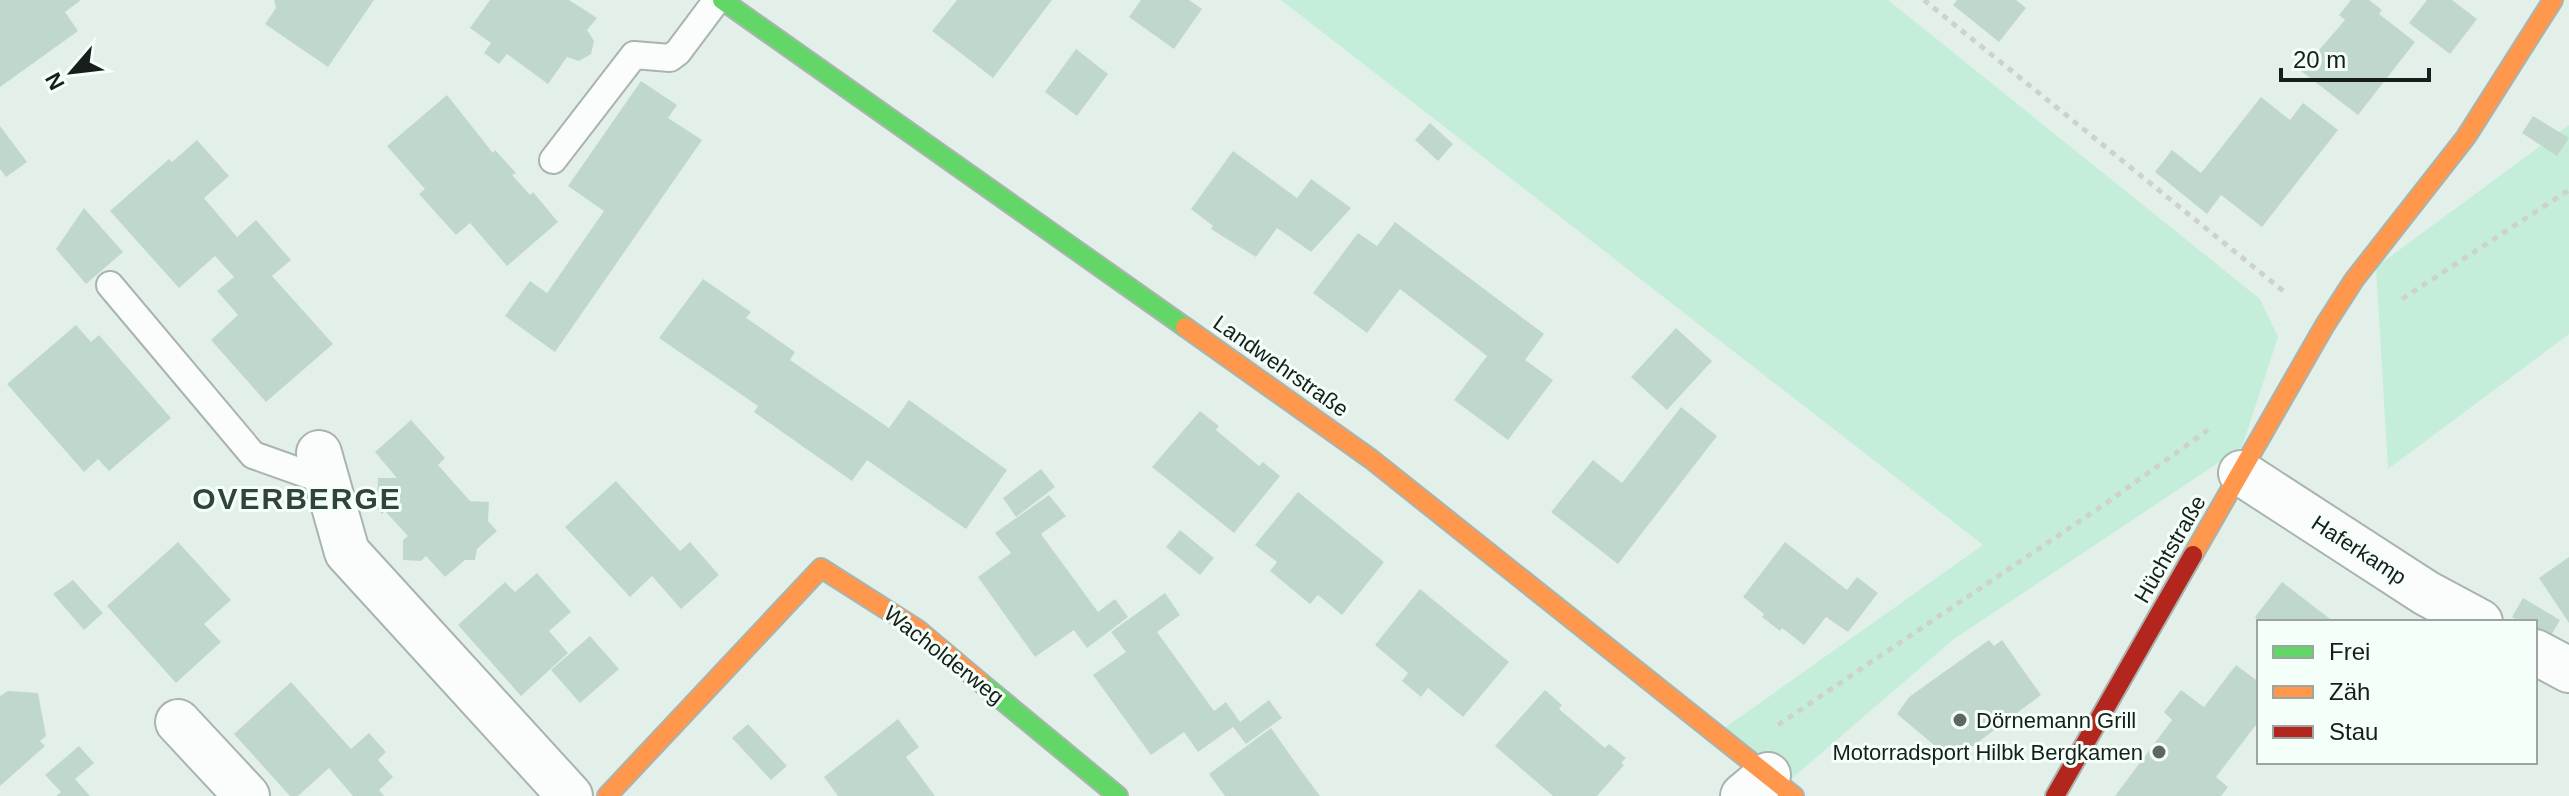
<svg xmlns="http://www.w3.org/2000/svg" width="2569" height="796" viewBox="0 0 2569 796" font-family="Helvetica,sans-serif">
<style>
.green{fill:#c5eeda}
.building{fill:#c0d8cc}
.lines{fill:none;stroke-linecap:round;stroke-linejoin:round}
.lane-casing{stroke:#a9b4ae;stroke-width:30}
.street-casing{stroke:#a9b4ae;stroke-width:48}
.fast-casing{stroke:#a9b4ae;stroke-width:22}
.slow-casing{stroke:#a9b4ae;stroke-width:22}
.jam-casing{stroke:#a9b4ae;stroke-width:22}
.path{stroke:#cdd1d0;stroke-width:5;stroke-dasharray:6 6;stroke-linecap:butt}
.lane{stroke:#fbfdfc;stroke-width:26}
.street{stroke:#fbfdfc;stroke-width:44}
.fast{stroke:#63d668;stroke-width:18}
.slow{stroke:#ff974d;stroke-width:18}
.jam{stroke:#b3261e;stroke-width:18}
.poi-dot{fill:#5e6863;stroke:#f5fff9;stroke-width:3}
.labels{text-anchor:middle;dominant-baseline:central;stroke-width:6;stroke-linejoin:round;paint-order:stroke}
.street-label{font-size:22px;fill:#161f1b;stroke:#f5fff9}
.poi-label{font-size:22px;fill:#161f1b;stroke:#f5fff9;text-anchor:start}
.district-label{font-size:30px;font-weight:bold;letter-spacing:2px;fill:#30443a;stroke:#f5fff9}
</style>
<rect width="100%" height="100%" fill="#e3f0e9"/>
<!-- green -->
<path class="green" d="M 1281,0 L 1888,0 L 2260,299 L 2278,337 L 2242,447 L 1954,639 L 1782,787 L 1716,734 L 1983,545 Z
M 2569,125 L 2569,334 L 2388,469 L 2376,267 Z"/>
<!-- building -->
<path class="building" d="M 0,0 L 81,0 L 65,12 L 78,31 L 0,87 Z
M 274,0 L 374,0 L 328,67 L 265,24 L 276,8 Z
M 490,0 L 569,0 L 597,18 L 587,30 L 594,41 L 591,54 L 579,61 L 567,57 L 548,84 L 507,54 L 499,64 L 484,53 L 491,43 L 470,28 Z
M 957,0 L 1052,0 L 993,78 L 932,31 Z
M 1141,0 L 1189,0 L 1202,9 L 1174,49 L 1129,17 Z
M 1957,0 L 2016,0 L 2026,8 L 1999,42 L 1953,5 Z
M 2351,0 L 2369,0 L 2382,10 L 2379,14 L 2415,42 L 2358,115 L 2301,71 L 2345,20 L 2339,15 Z
M 2427,0 L 2452,0 L 2477,19 L 2450,54 L 2409,23 Z
M 1076,49 L 1108,74 L 1077,116 L 1045,92 Z
M 641,81 L 677,105 L 668,118 L 702,140 L 555,352 L 505,316 L 530,281 L 547,293 L 604,211 L 568,186 Z
M 447,95 L 493,153 L 495,150 L 516,173 L 512,175 L 530,195 L 533,192 L 558,222 L 507,266 L 470,223 L 456,235 L 419,194 L 425,189 L 387,146 Z
M 2261,97 L 2290,120 L 2303,103 L 2338,130 L 2262,227 L 2221,195 L 2207,214 L 2155,172 L 2172,150 L 2201,173 Z
M 2533,116 L 2569,138 L 2557,156 L 2522,133 Z
M 1430,123 L 1453,144 L 1438,161 L 1415,140 Z
M 0,126 L 27,162 L 6,177 L 0,169 Z
M 197,140 L 229,176 L 204,198 L 237,237 L 256,220 L 291,260 L 272,276 L 333,344 L 266,402 L 211,340 L 238,315 L 217,291 L 234,277 L 215,256 L 179,288 L 110,211 L 169,159 L 172,162 Z
M 1233,151 L 1297,198 L 1311,179 L 1351,208 L 1311,252 L 1277,228 L 1256,257 L 1211,229 L 1213,226 L 1191,209 Z
M 84,208 L 123,252 L 86,284 L 56,249 Z
M 1395,222 L 1544,334 L 1525,360 L 1553,380 L 1508,440 L 1454,400 L 1487,356 L 1400,289 L 1367,333 L 1313,293 L 1358,233 L 1377,246 Z
M 703,279 L 751,312 L 746,318 L 748,319 L 795,352 L 790,360 L 889,428 L 909,400 L 1007,470 L 966,529 L 867,460 L 852,481 L 754,412 L 758,406 L 659,338 Z
M 76,325 L 91,342 L 99,335 L 171,418 L 109,471 L 98,459 L 84,472 L 7,384 Z
M 1676,328 L 1712,361 L 1667,410 L 1631,377 Z
M 1681,407 L 1717,436 L 1618,564 L 1551,512 L 1593,460 L 1622,483 Z
M 1200,411 L 1219,426 L 1216,430 L 1259,466 L 1263,462 L 1280,476 L 1234,533 L 1152,467 Z
M 411,420 L 445,458 L 438,465 L 470,501 L 489,502 L 488,521 L 497,531 L 477,549 L 475,560 L 465,560 L 445,577 L 426,556 L 421,561 L 403,560 L 403,540 L 408,536 L 385,511 L 382,514 L 377,508 L 378,478 L 397,478 L 375,452 Z
M 1041,469 L 1055,487 L 1016,517 L 1003,498 Z
M 616,481 L 680,551 L 690,542 L 719,575 L 681,609 L 652,576 L 630,597 L 565,527 Z
M 1298,492 L 1384,562 L 1342,615 L 1318,595 L 1310,604 L 1270,571 L 1277,562 L 1255,545 Z
M 1049,495 L 1066,516 L 1041,534 L 1098,612 L 1115,599 L 1128,617 L 1087,648 L 1074,630 L 1035,657 L 978,577 L 1011,553 L 995,533 Z
M 1180,530 L 1214,558 L 1200,575 L 1166,547 Z
M 178,542 L 231,600 L 204,624 L 221,642 L 176,683 L 107,606 Z
M 1785,542 L 1847,590 L 1857,577 L 1878,593 L 1848,632 L 1826,617 L 1804,645 L 1782,628 L 1780,631 L 1762,617 L 1764,614 L 1743,597 Z
M 2569,557 L 2569,623 L 2539,578 Z
M 537,573 L 571,612 L 549,631 L 568,653 L 521,696 L 458,625 L 505,582 L 515,592 Z
M 73,580 L 103,613 L 84,630 L 53,594 Z
M 2282,582 L 2334,622 L 2261,622 L 2255,617 Z
M 1420,589 L 1509,662 L 1463,717 L 1428,688 L 1421,697 L 1402,681 L 1408,673 L 1375,645 Z
M 1165,593 L 1180,615 L 1157,632 L 1214,711 L 1226,702 L 1240,722 L 1269,700 L 1282,718 L 1246,744 L 1233,727 L 1198,752 L 1184,732 L 1151,755 L 1093,675 L 1126,652 L 1111,632 Z
M 2523,598 L 2560,620 L 2549,639 L 2535,630 L 2535,622 L 2520,622 L 2512,617 Z
M 590,636 L 619,669 L 580,703 L 551,670 Z
M 1989,640 L 1994,646 L 2002,640 L 2041,695 L 1953,761 L 1897,714 L 1909,697 Z
M 2236,665 L 2259,682 L 2259,721 L 2216,777 L 2228,787 L 2221,796 L 2115,796 L 2172,720 L 2164,712 L 2181,690 L 2204,707 Z
M 291,682 L 351,749 L 369,733 L 386,752 L 378,760 L 393,777 L 379,790 L 384,796 L 353,796 L 329,768 L 298,796 L 290,796 L 234,734 Z
M 1545,690 L 1562,705 L 1559,709 L 1605,748 L 1609,744 L 1626,758 L 1621,763 L 1624,765 L 1597,796 L 1553,796 L 1495,746 Z
M 8,691 L 38,693 L 46,736 L 40,741 L 45,746 L 0,786 L 0,696 Z
M 898,719 L 919,747 L 906,757 L 935,796 L 838,796 L 824,777 Z
M 748,724 L 787,766 L 771,780 L 732,738 Z
M 1271,728 L 1300,769 L 1320,796 L 1225,796 L 1209,774 Z
M 79,746 L 94,763 L 75,779 L 90,796 L 56,796 L 61,792 L 45,775 Z"/>
<g class="lines">
<!-- lane casing -->
<g class="lane-casing">
<path id="lane" d="M 553,160 L 634,55 L 670,58 L 678,52 L 717,0
M 110,285 L 253,455 L 326,481"/>
</g>
<!-- street casing -->
<g class="street-casing">
<path id="street" d="M 319,453 L 347,552 L 570,796
M 2241,473 L 2426,593 L 2480,622
M 2535,652 L 2569,670
M 178,722 L 247,796
M 1743,796 L 1768,775"/>
</g>
<!-- fast casing -->
<g class="fast-casing">
<path id="fast" d="M 722,0 L 1185,327
M 980,682 L 1118,796"/>
</g>
<!-- slow casing -->
<g class="slow-casing">
<path id="slow" d="M 1185,327 L 1371,459 L 1794,796
M 2193,555 L 2325,325 L 2354,280 L 2466,137 L 2553,0
M 607,796 L 821,568 L 917,629 L 980,682"/>
</g>
<!-- jam casing -->
<g class="jam-casing">
<path id="jam" d="M 2055,796 L 2193,555"/>
</g>
<!-- path -->
<path class="path" d="M 1924,0 L 2287,294
M 2402,299 L 2569,190
M 1778,725 L 2102,506 L 2208,430"/>
<!-- lane -->
<use href="#lane" class="lane"/>
<!-- street -->
<use href="#street" class="street"/>
<!-- fast -->
<use href="#fast" class="fast"/>
<!-- slow -->
<use href="#slow" class="slow"/>
<!-- jam -->
<use href="#jam" class="jam"/>
</g>
<!-- markers -->
<g class="poi-dot">
<circle cx="1960" cy="720" r="8"/>
<circle cx="2159" cy="752" r="8"/>
</g>
<g class="labels">
<!-- street labels -->
<g class="street-label">
<text transform="translate(1281 366) rotate(35)">Landwehrstraße</text>
<text transform="translate(2170 549) rotate(-60)">Hüchtstraße</text>
<text transform="translate(2359 550) rotate(33)">Haferkamp</text>
<text transform="translate(944 655) rotate(38)">Wacholderweg</text>
</g>
<!-- poi labels -->
<g class="poi-label">
<text x="1976" y="720">Dörnemann Grill</text>
<text x="2143" y="752" text-anchor="end">Motorradsport Hilbk Bergkamen</text>
</g>
<!-- district labels -->
<g class="district-label">
<text x="297" y="498">OVERBERGE</text>
</g>
</g>
<!-- legend -->
<rect x="2257" y="620" width="280" height="144" fill="#f5fff9" stroke="#9ca5a0" stroke-width="2"/>
<rect x="2273" y="646" width="40" height="12" fill="#63d668" stroke="#9ca5a0" stroke-width="2"/>
<text x="2329" y="660" font-size="24" fill="#161f1b">Frei</text>
<rect x="2273" y="686" width="40" height="12" fill="#ff974d" stroke="#9ca5a0" stroke-width="2"/>
<text x="2329" y="700" font-size="24" fill="#161f1b">Zäh</text>
<rect x="2273" y="726" width="40" height="12" fill="#b3261e" stroke="#9ca5a0" stroke-width="2"/>
<text x="2329" y="740" font-size="24" fill="#161f1b">Stau</text>
<!-- north arrow -->
<g transform="translate(72 72) rotate(242)" stroke="#f5fff9" stroke-width="6" paint-order="stroke">
<path d="M0-6L14 30L0 20L-14 30Z" fill="#161f1b"/>
<text y="-12" font-size="22" font-weight="bold" text-anchor="middle" fill="#161f1b">N</text>
</g>
<!-- scale -->
<path d="M2281 68v12h148v-12" fill="none" stroke="#161f1b" stroke-width="4"/>
<text x="2293" y="68" font-size="24" fill="#161f1b" stroke="#f5fff9" stroke-width="6" paint-order="stroke">20 m</text>
</svg>
